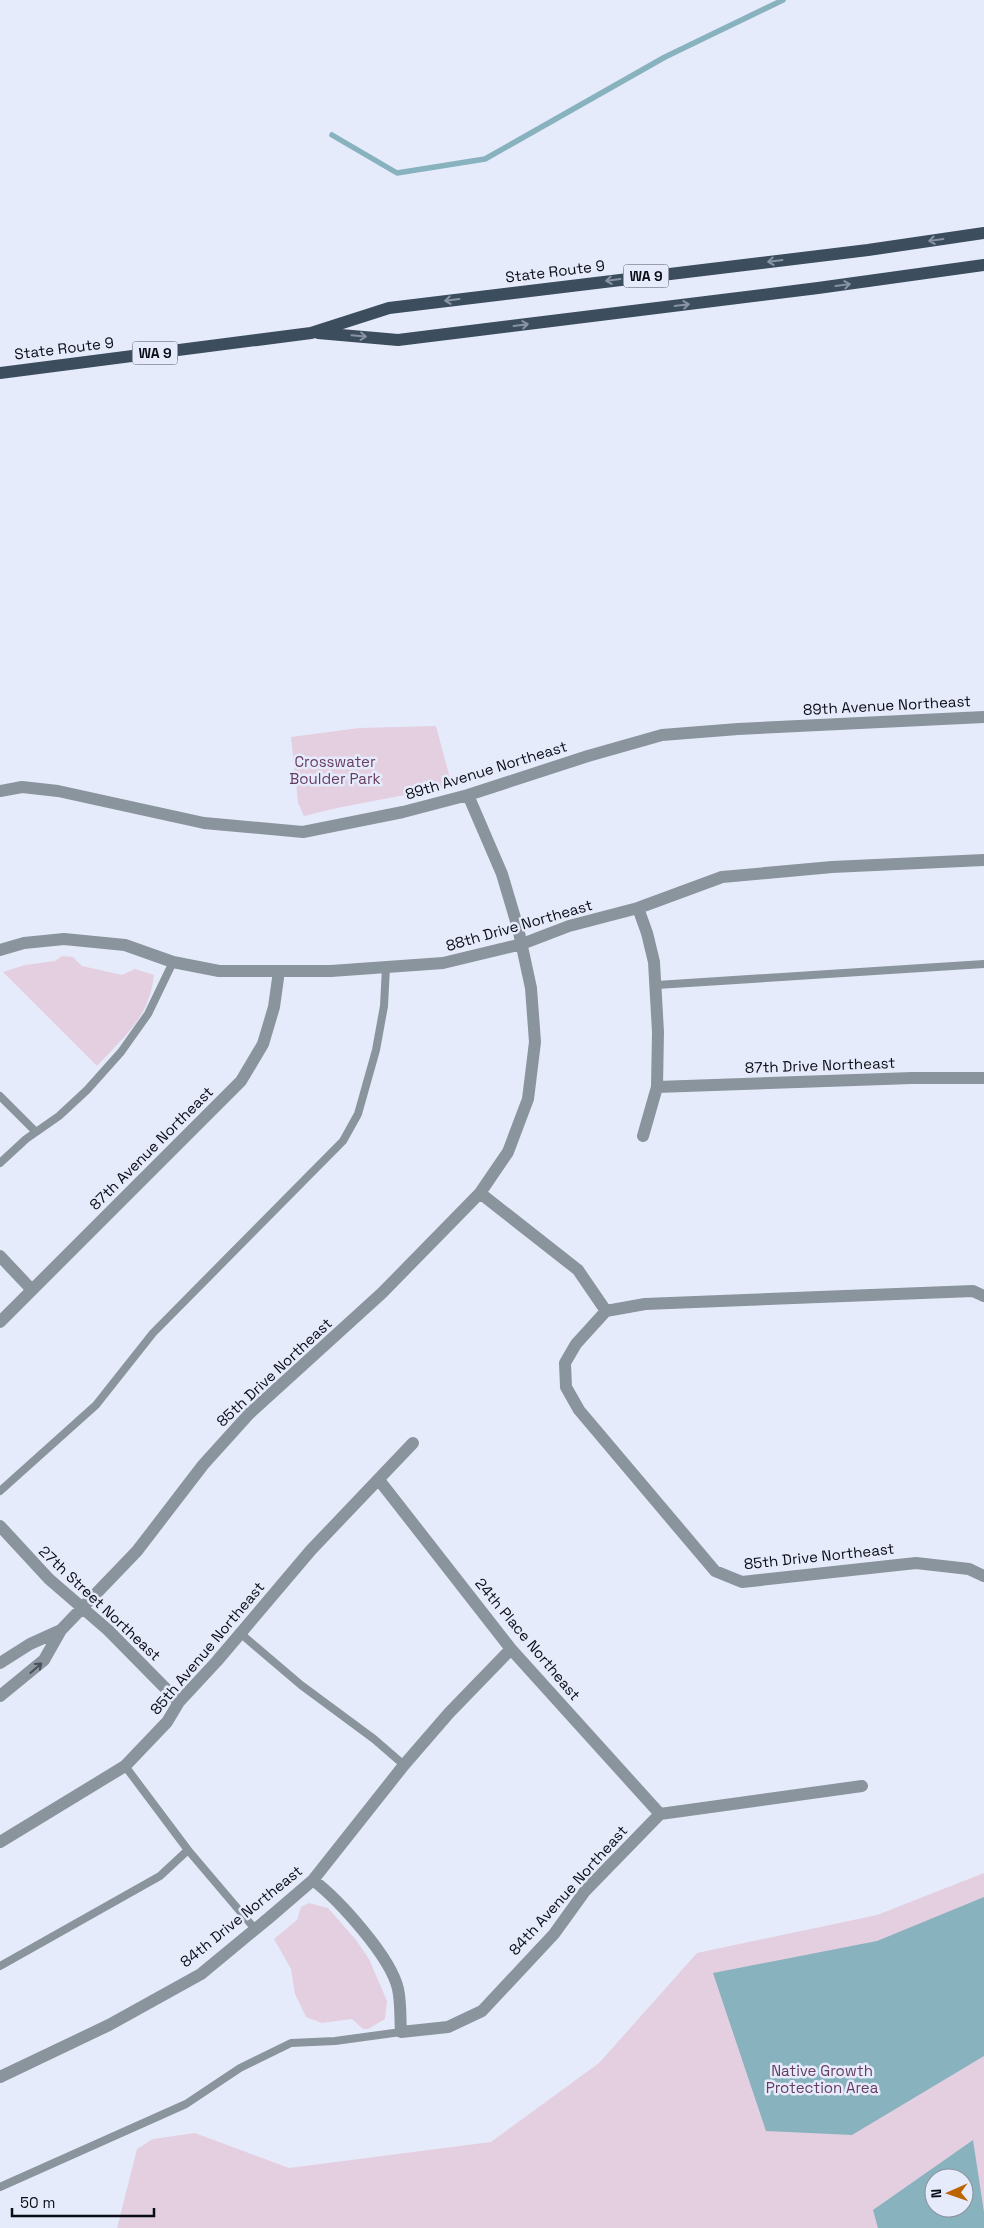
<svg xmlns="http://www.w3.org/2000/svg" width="984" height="2228" viewBox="0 0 984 2228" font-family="'Space Grotesk',sans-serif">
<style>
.green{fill:#e4cfe0;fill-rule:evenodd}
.water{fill:#87b2be;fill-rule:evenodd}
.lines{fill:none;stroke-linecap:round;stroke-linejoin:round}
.stream{stroke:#87b2be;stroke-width:5.5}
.service{stroke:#8a949d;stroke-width:8}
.minor{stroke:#8a949d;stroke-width:12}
.primary{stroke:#3c4d5d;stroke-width:12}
.oneway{stroke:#8894a5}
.oneway2{stroke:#4a505a}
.labels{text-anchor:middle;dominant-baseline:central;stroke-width:5;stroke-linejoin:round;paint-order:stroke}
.shield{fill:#e6ebfc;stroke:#4d505b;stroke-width:1}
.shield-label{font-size:14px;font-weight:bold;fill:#0b0d16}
.street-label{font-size:15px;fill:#0b0d16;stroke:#e6ebfc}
.park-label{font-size:15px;fill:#663c60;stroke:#e6ebfc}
</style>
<rect width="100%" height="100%" fill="#e6ebfc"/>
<!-- green -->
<path class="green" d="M 436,726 L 452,786 L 337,808 L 304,816 L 298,803 L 291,737 L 359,728 Z
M 62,956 L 73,957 L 82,966 L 122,975 L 135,969 L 154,975 C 149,1019 124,1036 97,1066 L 3,972 L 25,965 L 55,961 Z
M 984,1873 L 984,2228 L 117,2228 L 137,2149 L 153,2139 L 195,2133 L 289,2168 L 491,2142 L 599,2063 L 697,1953 L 877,1915 ZM 934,2178 L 964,2178 L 964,2208 L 934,2208 Z
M 309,1903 L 328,1908 L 356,1940 L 369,1959 L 387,2001 L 385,2019 L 368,2029 L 363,2029 L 352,2019 L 322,2023 L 306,2017 L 295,1994 L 291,1969 L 274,1939 L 297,1920 L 301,1907 Z"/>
<!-- water -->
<path class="water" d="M 984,1897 L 984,2056 L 852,2135 L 766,2131 L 713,1973 L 877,1941 Z
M 973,2140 L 984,2212 L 984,2228 L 878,2228 L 873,2210 ZM 934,2178 L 964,2178 L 964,2208 L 934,2208 Z"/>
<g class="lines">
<!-- stream -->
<path class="stream" d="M 332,135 L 397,173 L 485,159 L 665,57 L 783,0"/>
<!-- service -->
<path class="service" d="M 657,985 L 984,964
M 0,1096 L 36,1132
M 0,1163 L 26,1139 L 59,1116 L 87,1090 L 121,1052 L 148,1014 L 173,962
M 0,1491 L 96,1405 L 153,1333 L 343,1141 L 358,1114 L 376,1050 L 384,1006 L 386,967
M 240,1633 L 301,1685 L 374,1739 L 404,1765
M 125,1766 L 188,1850 L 255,1929
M 0,1966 L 160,1876 L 188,1850
M 0,2187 L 186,2104 L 240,2068 L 291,2043 L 335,2041 L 401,2032"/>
<!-- minor -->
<path class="minor" d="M 0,791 L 22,787 L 58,791 L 204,823 L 303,832 L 403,812 L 468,795 L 588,756 L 662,735 L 738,729 L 984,717
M 638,908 L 647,933 L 654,962 L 658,1032 L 657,1087 L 643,1136
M 0,950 L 24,943 L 64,939 L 125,945 L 173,962 L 219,971 L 331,971 L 443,963 L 522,944 L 569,926 L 638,908 L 722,877 L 832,867 L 984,860
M 657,1087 L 912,1078 L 984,1078
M 480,1193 L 578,1270 L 606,1311
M 0,1256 L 32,1290
M 984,1296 L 973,1291 L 645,1304 L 606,1311 L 576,1344 L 565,1363 L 566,1387 L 579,1410 L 715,1571 L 742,1582 L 916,1563 L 969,1569 L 984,1576
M 0,1322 L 241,1081 L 263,1044 L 274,1007 L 279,971
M 379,1480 L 511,1649 L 660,1814
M 0,1526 L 49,1579 L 108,1630 L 179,1702
M 0,1663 L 30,1644 L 61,1630
M 0,1696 L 44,1660 L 61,1630 L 137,1551 L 203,1465 L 249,1414 L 382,1293 L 480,1193 L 508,1152 L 528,1099 L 535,1042 L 531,988 L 518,928 L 502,874 L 468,795
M 0,1842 L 125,1766 L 167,1722 L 179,1702 L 217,1661 L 311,1550 L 413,1443
M 313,1880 C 339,1900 391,1957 398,1989 C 401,2002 400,2018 401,2032 L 448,2027 L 482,2011 L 554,1934 L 585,1891 L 660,1814 L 862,1786
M 0,2077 L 109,2025 L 201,1974 L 270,1917 L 313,1880 L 404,1765 L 449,1713 L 511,1649"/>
<!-- primary -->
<path class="primary" d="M 318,333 L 398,340 L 818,288 L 984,265
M 0,373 L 311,333 L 389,308 L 868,250 L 984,233"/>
</g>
<!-- one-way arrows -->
<defs><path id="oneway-shaft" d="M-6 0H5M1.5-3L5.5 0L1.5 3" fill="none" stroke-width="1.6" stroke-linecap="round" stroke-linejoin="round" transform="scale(1.25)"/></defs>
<g class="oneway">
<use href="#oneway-shaft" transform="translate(936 240) rotate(172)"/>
<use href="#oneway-shaft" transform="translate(775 261) rotate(173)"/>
<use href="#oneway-shaft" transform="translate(613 280) rotate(173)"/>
<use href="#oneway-shaft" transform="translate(843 285) rotate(-8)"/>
<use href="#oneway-shaft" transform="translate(452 300) rotate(173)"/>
<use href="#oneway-shaft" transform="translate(682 305) rotate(-7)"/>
<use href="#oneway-shaft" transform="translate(521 325) rotate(-7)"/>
<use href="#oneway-shaft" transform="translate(359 336) rotate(5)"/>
</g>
<use class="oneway2" href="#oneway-shaft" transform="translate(36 1668) rotate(-41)"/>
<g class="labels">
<!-- shield labels -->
<g class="shield">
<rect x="623.5" y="264.5" width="45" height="23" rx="4"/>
<rect x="132.5" y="341.5" width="45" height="23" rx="4"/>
</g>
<g class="shield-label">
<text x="646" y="276">WA 9</text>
<text x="155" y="353">WA 9</text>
</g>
<!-- street labels -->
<g class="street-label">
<text transform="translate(555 271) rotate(-7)">State Route 9</text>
<text transform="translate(64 348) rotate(-7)">State Route 9</text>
<text transform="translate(887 705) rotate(-3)">89th Avenue Northeast</text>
<text transform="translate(486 770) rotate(-17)">89th Avenue Northeast</text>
<text transform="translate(519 925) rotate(-16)">88th Drive Northeast</text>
<text transform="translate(820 1065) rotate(-2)">87th Drive Northeast</text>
<text transform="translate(151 1148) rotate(-45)">87th Avenue Northeast</text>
<text transform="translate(274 1372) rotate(-43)">85th Drive Northeast</text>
<text transform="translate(819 1556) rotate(-6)">85th Drive Northeast</text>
<text transform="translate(100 1603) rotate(43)">27th Street Northeast</text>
<text transform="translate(528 1639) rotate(50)">24th Place Northeast</text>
<text transform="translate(207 1648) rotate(-50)">85th Avenue Northeast</text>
<text transform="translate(568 1890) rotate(-48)">84th Avenue Northeast</text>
<text transform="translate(241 1916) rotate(-39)">84th Drive Northeast</text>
</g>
<!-- park labels -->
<g class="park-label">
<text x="335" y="761">Crosswater<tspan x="335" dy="17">Boulder Park</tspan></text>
<text x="822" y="2070">Native Growth<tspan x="822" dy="17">Protection Area</tspan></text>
</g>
</g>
<!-- north arrow -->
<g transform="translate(949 2193) rotate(268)"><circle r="24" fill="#e6ebfc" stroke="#8e92a0"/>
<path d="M0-4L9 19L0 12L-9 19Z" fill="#bc6400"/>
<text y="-8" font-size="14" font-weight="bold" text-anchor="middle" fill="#0b0d16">N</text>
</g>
<!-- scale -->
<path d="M12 2208v8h142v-8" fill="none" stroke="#0b0d16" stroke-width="2.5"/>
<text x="20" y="2208" font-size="15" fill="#0b0d16" stroke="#e6ebfc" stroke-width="4" paint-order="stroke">50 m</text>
</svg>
